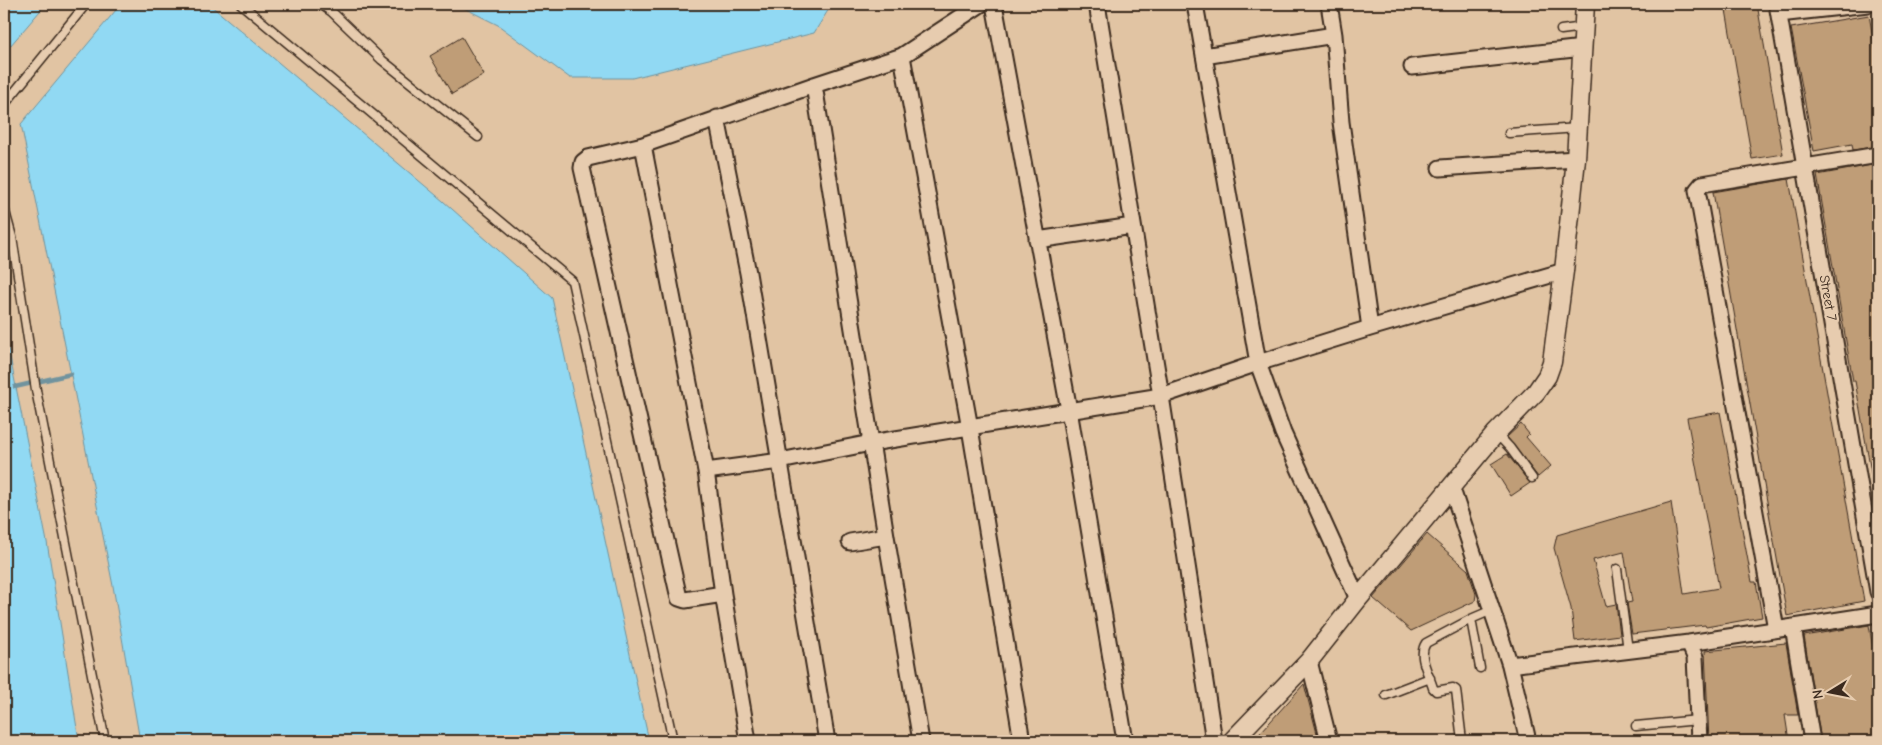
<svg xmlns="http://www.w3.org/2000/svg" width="1882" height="745" viewBox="0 0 1882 745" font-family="'Comic Neue',sans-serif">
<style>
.water{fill:#91d9f3;stroke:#6f939e}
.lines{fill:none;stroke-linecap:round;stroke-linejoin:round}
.stream{stroke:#6f939e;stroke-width:4.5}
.building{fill:#bf9d77;stroke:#3b2a1e}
.service-casing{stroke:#3b2a1e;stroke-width:11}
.minor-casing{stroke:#3b2a1e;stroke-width:19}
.tertiary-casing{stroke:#3b2a1e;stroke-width:21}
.service{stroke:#e7ccaf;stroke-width:8}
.minor{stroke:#e7ccaf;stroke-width:15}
.tertiary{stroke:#e7ccaf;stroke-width:18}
.labels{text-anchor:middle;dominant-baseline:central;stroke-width:4.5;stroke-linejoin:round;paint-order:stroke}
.street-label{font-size:14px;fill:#3b2a1e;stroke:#e7ccaf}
</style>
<rect width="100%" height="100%" fill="#e1c4a3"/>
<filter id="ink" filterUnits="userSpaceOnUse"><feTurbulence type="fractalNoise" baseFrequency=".02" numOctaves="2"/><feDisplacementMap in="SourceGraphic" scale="10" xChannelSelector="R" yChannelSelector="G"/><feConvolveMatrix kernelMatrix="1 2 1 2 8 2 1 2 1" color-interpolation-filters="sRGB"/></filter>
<g filter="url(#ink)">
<!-- water -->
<path class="water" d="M 4,4 L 46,4 L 4,53 Z
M 121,4 L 209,4 L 443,201 L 552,298 L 649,741 L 140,741 L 113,586 L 21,124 Z
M 456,4 L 832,4 L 814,33 L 632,78 L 570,78 L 498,25 Z
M 4,327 L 47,542 L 79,741 L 4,741 Z"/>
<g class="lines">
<!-- stream -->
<path class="stream" d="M 15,387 L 71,374"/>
</g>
<!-- building -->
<path class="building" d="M 1725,4 L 1757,4 L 1783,154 L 1752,159 Z
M 1869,15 L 1878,65 L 1878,146 L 1853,150 L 1852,144 L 1814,151 L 1791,28 Z
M 462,37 L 484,75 L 452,94 L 430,56 Z
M 1878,164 L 1878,478 L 1872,478 L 1855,381 L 1853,381 L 1817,175 Z
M 1789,179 L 1864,601 L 1787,616 L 1713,192 Z
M 1720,412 L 1752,582 L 1756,582 L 1762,617 L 1706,627 L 1705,625 L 1632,634 L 1627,603 L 1632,602 L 1624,552 L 1593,560 L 1606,606 L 1616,604 L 1620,635 L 1575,641 L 1571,608 L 1554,548 L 1557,535 L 1671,502 L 1684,594 L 1719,588 L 1687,418 Z
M 1521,424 L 1529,434 L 1526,437 L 1551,466 L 1538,477 L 1507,437 Z
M 1507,454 L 1530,483 L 1511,496 L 1491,464 Z
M 1427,534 L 1468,570 L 1476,594 L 1475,601 L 1411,631 L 1373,598 Z
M 1869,625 L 1878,677 L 1878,741 L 1821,741 L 1804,636 Z
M 1786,643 L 1798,715 L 1785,715 L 1789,741 L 1709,741 L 1705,651 Z
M 1304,684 L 1319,741 L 1253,741 Z"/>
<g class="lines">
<!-- service casing -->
<g class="service-casing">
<path id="service" d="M 241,4 L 572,281 L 673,741
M 320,4 L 332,12 L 382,60 L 478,137
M 1561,30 L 1584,27
M 4,105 L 86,4
M 1509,133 L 1578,128
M 4,208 L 12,237 L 36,390 L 105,741
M 1496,433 L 1510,448 L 1532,478
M 1617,569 L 1628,650
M 1471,619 L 1480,668
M 1386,695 L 1430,678
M 1636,726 L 1698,720
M 1462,741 L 1456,690 L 1453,688 L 1436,691 L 1433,688 C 1429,674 1417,656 1426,643 L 1471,619 L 1492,610"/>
</g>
<!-- minor casing -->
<g class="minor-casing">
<path id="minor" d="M 994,4 L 1069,410 L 1125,741
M 1097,4 L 1161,396 L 1214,741
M 1195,4 L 1258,363 L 1283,433 L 1358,599
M 1329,4 L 1334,35 L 1341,122 L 1370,328
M 1777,4 L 1878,592
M 1779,14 L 1868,4
M 902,56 L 970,428 L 1022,741
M 1204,56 L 1334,35
M 1412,67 L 1583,48
M 814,85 L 886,536 L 921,741
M 717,118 L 748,273 L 827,741
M 643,145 L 706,471 L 723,594 L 748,741
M 1440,168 L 1576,159
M 1037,240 L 1133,226
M 706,471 L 780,461 L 871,443 L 1161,396 L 1258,363 L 1370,328 L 1564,271
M 1451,486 L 1510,665 L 1528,741
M 850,542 L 886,536
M 723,594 L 685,600 L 679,598 L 582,168 L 583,162 L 588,158 L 643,145 L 814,85 L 902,56 L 981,4
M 1793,627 L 1812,741
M 1776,629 L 1697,190 L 1702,184 L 1878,155
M 1689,643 L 1695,657 L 1699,741
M 1309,661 L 1329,741
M 1510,665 L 1689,643 L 1878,614"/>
</g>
<!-- tertiary casing -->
<g class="tertiary-casing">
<path id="tertiary" d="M 1232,741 L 1309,661 L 1358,599 L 1496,433 L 1536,392 L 1547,376 L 1552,362 L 1564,271 L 1576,159 L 1585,4"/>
</g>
<!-- service -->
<use href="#service" class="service"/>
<!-- minor -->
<use href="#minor" class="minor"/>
<!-- tertiary -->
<use href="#tertiary" class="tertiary"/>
</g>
</g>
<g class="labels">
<!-- street labels -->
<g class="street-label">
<text transform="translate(1828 298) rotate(80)">Street 7</text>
</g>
</g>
<!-- margin -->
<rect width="1882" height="745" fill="none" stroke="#e7ccaf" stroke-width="20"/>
<rect x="10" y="10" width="1862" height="725" fill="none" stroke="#3b2a1e" stroke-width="2" filter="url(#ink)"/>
<!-- north arrow -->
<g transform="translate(1830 692) rotate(260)" stroke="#e7ccaf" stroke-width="4" paint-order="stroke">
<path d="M0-4L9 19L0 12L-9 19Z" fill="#3b2a1e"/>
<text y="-8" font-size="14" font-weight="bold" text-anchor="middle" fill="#3b2a1e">N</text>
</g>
</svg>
